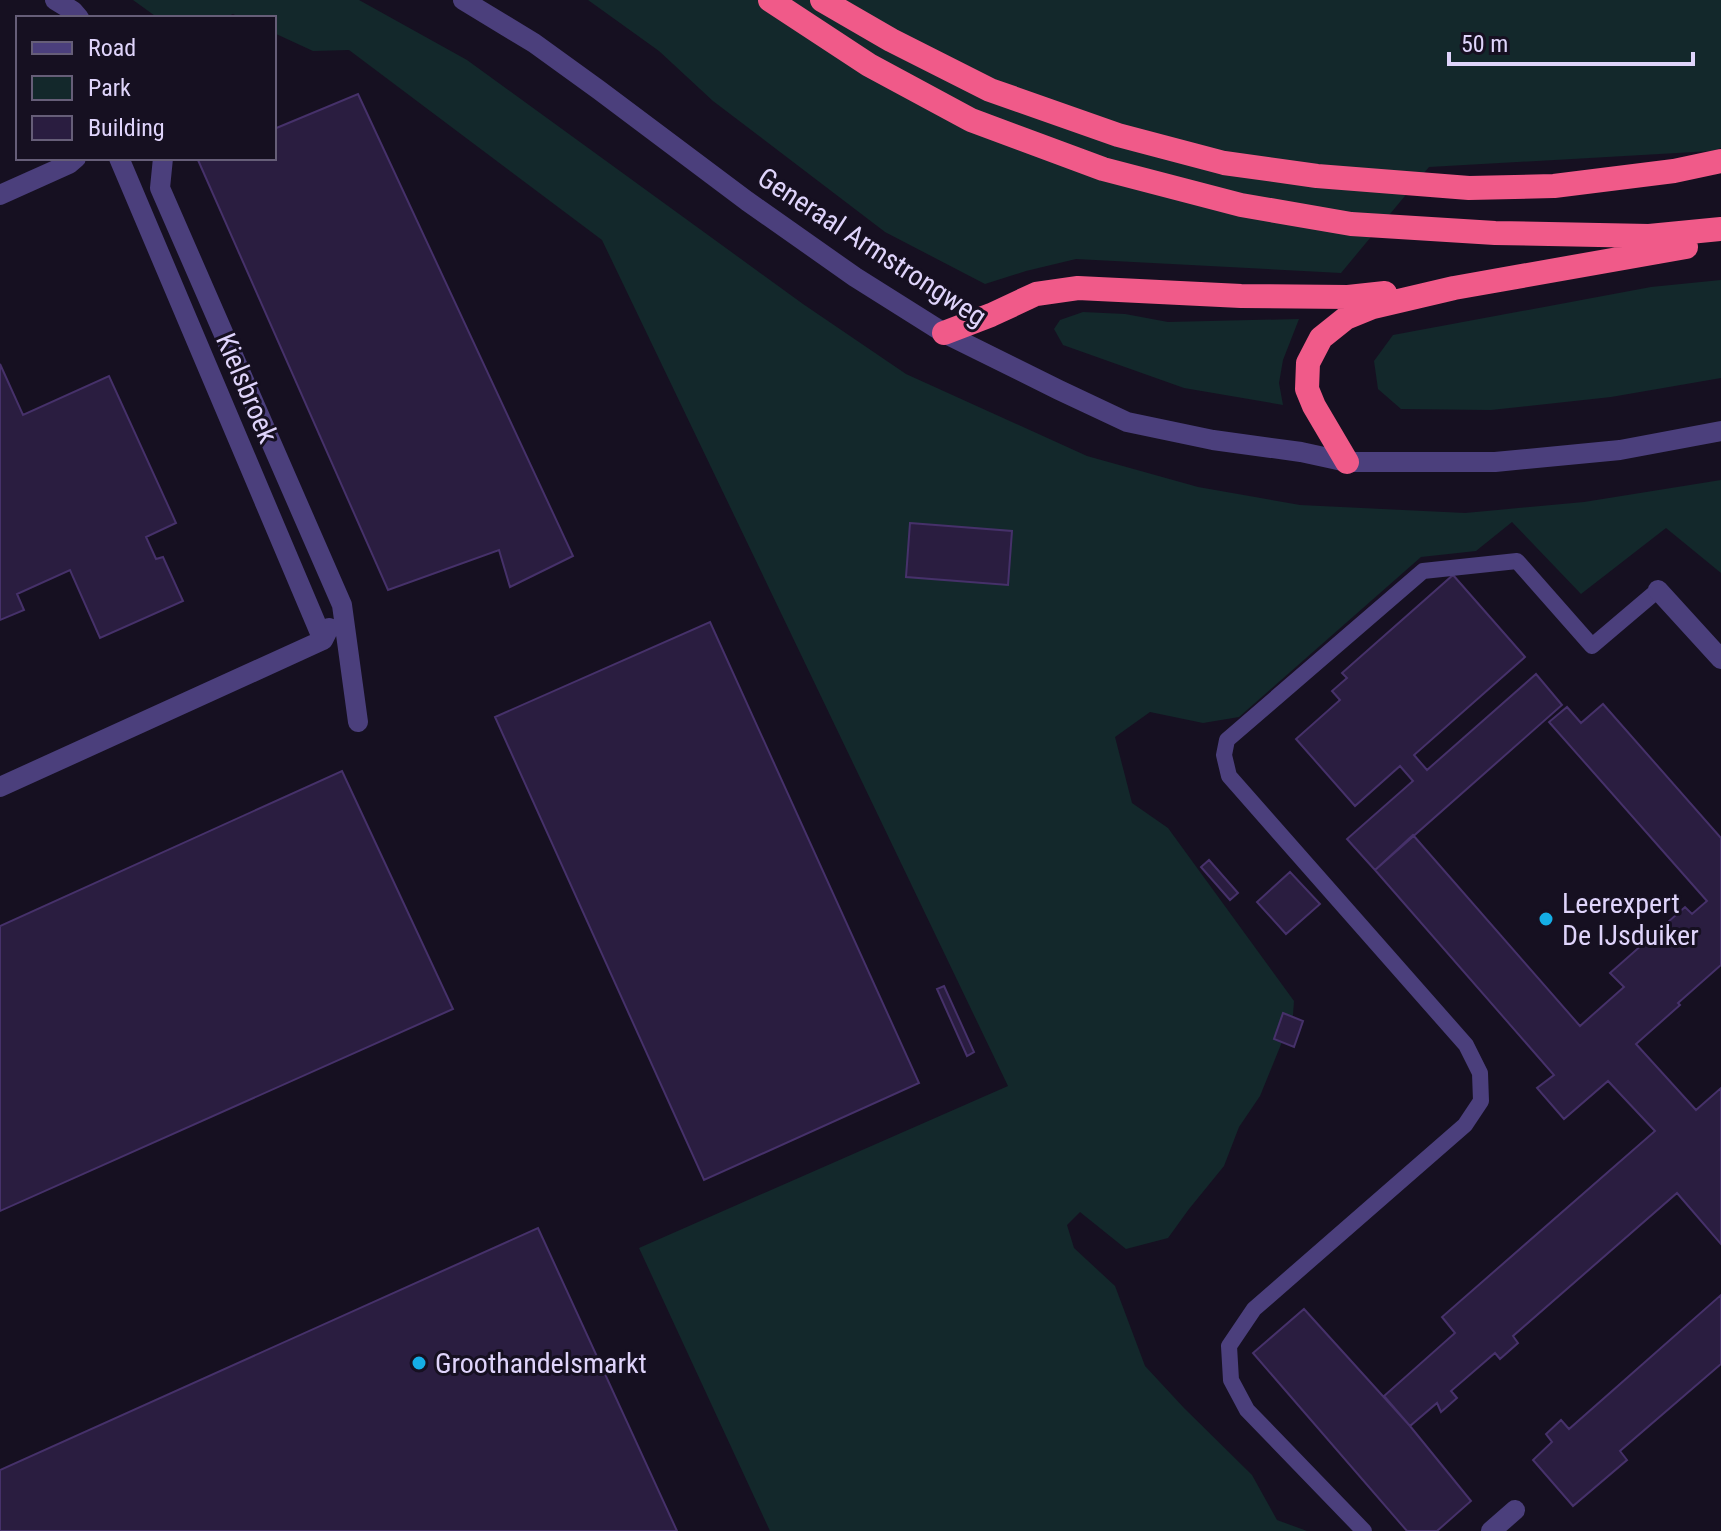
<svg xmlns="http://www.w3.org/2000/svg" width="1721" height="1531" viewBox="0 0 1721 1531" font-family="'Roboto Condensed',sans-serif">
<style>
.green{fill:#13282b}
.building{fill:#2a1d40;stroke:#46316a;stroke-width:2}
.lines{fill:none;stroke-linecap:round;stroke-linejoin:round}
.service{stroke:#4b3f7c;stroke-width:16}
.minor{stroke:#4b3f7c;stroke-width:20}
.tertiary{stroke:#4b3f7c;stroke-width:20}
.motorway{stroke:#f05a89;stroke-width:24}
.poi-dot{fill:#15aee6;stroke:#161021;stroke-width:3}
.labels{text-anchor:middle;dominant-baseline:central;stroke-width:6;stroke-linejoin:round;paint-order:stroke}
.street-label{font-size:28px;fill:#dfd4fb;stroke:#161021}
.poi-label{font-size:28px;fill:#dfd4fb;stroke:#161021;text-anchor:start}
</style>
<rect width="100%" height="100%" fill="#161021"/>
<!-- green -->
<path class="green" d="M 133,0 L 359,0 L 467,60 L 803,304 L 906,374 L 1087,456 L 1198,487 L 1300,505 L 1465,513 L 1584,502 L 1721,480 L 1721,573 L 1666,528 L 1581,594 L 1512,522 L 1476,551 L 1421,557 L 1239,717 L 1203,723 L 1150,712 L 1115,737 L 1132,803 L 1168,828 L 1294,1001 L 1293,1015 L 1260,1096 L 1239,1127 L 1224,1166 L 1189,1209 L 1168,1238 L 1126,1249 L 1080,1212 L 1067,1225 L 1074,1248 L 1115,1286 L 1145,1366 L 1184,1408 L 1252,1475 L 1277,1520 L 1307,1531 L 770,1531 L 639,1248 L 1008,1086 L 602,240 L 349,50 L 313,51 L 274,33 L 274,18 L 241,18 L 233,14 L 224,18 L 158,18 Z
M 588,0 L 1721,0 L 1721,148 L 1712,151 L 1429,167 L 1341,273 L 1076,259 L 1026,271 L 985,284 L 885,232 L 713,101 L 659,51 Z
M 1721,280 L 1721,378 L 1611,397 L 1491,410 L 1401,409 L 1378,389 L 1374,361 L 1393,335 L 1651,287 Z
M 1083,312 L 1125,314 L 1168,322 L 1299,319 L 1283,360 L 1279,383 L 1283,405 L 1184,388 L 1063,345 L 1054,329 L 1060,320 Z"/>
<!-- building -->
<path class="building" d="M 358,94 L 573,556 L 510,587 L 499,550 L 388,590 L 198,160 L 203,158 L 274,158 L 274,129 Z
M 0,364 L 23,415 L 109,376 L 176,523 L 146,537 L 156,559 L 163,557 L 183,601 L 100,638 L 70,570 L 17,594 L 24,610 L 0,620 Z
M 910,523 L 1012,531 L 1008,585 L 906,577 Z
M 1453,575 L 1525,657 L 1414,755 L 1427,770 L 1536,674 L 1562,705 L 1375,870 L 1347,839 L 1413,781 L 1400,766 L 1355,806 L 1296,739 L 1340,700 L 1332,691 L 1347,678 L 1342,673 Z
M 710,622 L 919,1083 L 704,1180 L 495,717 Z
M 1603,704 L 1721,838 L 1721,965 L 1678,1003 L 1680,1005 L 1636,1044 L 1696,1110 L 1721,1088 L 1721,1244 L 1677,1193 L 1513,1336 L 1518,1343 L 1500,1359 L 1495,1353 L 1451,1391 L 1457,1398 L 1441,1412 L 1437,1403 L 1410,1426 L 1384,1396 L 1455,1333 L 1442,1317 L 1655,1131 L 1608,1081 L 1564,1119 L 1537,1088 L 1554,1075 L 1375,870 L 1413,835 L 1580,1026 L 1624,987 L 1610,973 L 1685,907 L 1692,914 L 1707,901 L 1549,722 L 1567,707 L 1581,723 Z
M 342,771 L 453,1009 L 0,1211 L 0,926 Z
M 1209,860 L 1238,893 L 1230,900 L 1201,867 Z
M 1290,872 L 1320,904 L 1286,934 L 1257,902 Z
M 944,986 L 974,1052 L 967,1056 L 937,989 Z
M 1283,1013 L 1303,1021 L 1294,1047 L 1274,1039 Z
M 538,1228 L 677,1531 L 0,1531 L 0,1470 Z
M 1721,1295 L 1721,1364 L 1620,1451 L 1627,1460 L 1573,1506 L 1533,1460 L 1552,1442 L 1546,1434 L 1561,1420 L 1569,1429 Z
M 1304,1309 L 1410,1426 L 1471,1501 L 1437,1531 L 1407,1531 L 1253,1353 Z"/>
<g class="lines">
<!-- service -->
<path class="service" d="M 1364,1531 L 1247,1410 L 1231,1380 L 1229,1346 L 1254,1309 L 1465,1125 L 1481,1101 L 1480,1073 L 1466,1045 L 1229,776 L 1224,755 L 1227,740 L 1423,571 L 1517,561 L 1592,646 L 1658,590"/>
<!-- minor -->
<path class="minor" d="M 55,0 L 73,11 L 79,18
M 119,158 L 323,640
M 163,158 L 160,188 L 342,605 L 358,722
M 0,195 L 69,164 L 76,158
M 1658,590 L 1721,659
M 0,787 L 323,640 L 329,628
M 1491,1531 L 1515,1510"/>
<!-- tertiary -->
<path class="tertiary" d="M 463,0 L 534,43 L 599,90 L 747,201 L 855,277 L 944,333 L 1059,390 L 1127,422 L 1213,440 L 1301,452 L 1347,462 L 1495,462 L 1620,450 L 1721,431"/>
<!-- motorway -->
<path class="motorway" d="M 770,0 L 869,65 L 971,120 L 1103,169 L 1241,205 L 1351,224 L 1495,233 L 1649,236 L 1721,229
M 822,0 L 891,40 L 990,90 L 1118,135 L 1224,163 L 1317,176 L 1469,188 L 1554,186 L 1674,171 L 1721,161
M 944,333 L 991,315 L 1036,294 L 1078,288 L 1241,296 L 1348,297 L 1385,293
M 1347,462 L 1314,406 L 1307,389 L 1308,363 L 1321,338 L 1346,318 L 1373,307 L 1454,288 L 1686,247"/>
</g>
<!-- markers -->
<g class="poi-dot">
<circle cx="1546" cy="919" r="8"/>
<circle cx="419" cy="1363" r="8"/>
</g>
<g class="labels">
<!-- street labels -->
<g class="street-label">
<text transform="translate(872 247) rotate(33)">Generaal Armstrongweg</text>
<text transform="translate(247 388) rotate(67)">Kielsbroek</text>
</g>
<!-- poi labels -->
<g class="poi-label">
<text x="1562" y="903">Leerexpert<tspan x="1562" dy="32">De IJsduiker</tspan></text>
<text x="435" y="1363">Groothandelsmarkt</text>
</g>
</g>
<!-- legend -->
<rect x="16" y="16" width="260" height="144" fill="#161021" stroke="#665e78" stroke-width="2"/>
<rect x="32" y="42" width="40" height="12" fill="#4b3f7c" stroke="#665e78" stroke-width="2"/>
<text x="88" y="56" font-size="24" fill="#dfd4fb">Road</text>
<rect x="32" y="76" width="40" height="24" fill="#13282b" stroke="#665e78" stroke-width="2"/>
<text x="88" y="96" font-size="24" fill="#dfd4fb">Park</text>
<rect x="32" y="116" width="40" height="24" fill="#2a1d40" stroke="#665e78" stroke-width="2"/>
<text x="88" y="136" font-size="24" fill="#dfd4fb">Building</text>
<!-- scale -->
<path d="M1449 52v12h244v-12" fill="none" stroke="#dfd4fb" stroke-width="4"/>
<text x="1461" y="52" font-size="24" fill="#dfd4fb" stroke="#161021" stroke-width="6" paint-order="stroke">50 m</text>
</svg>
